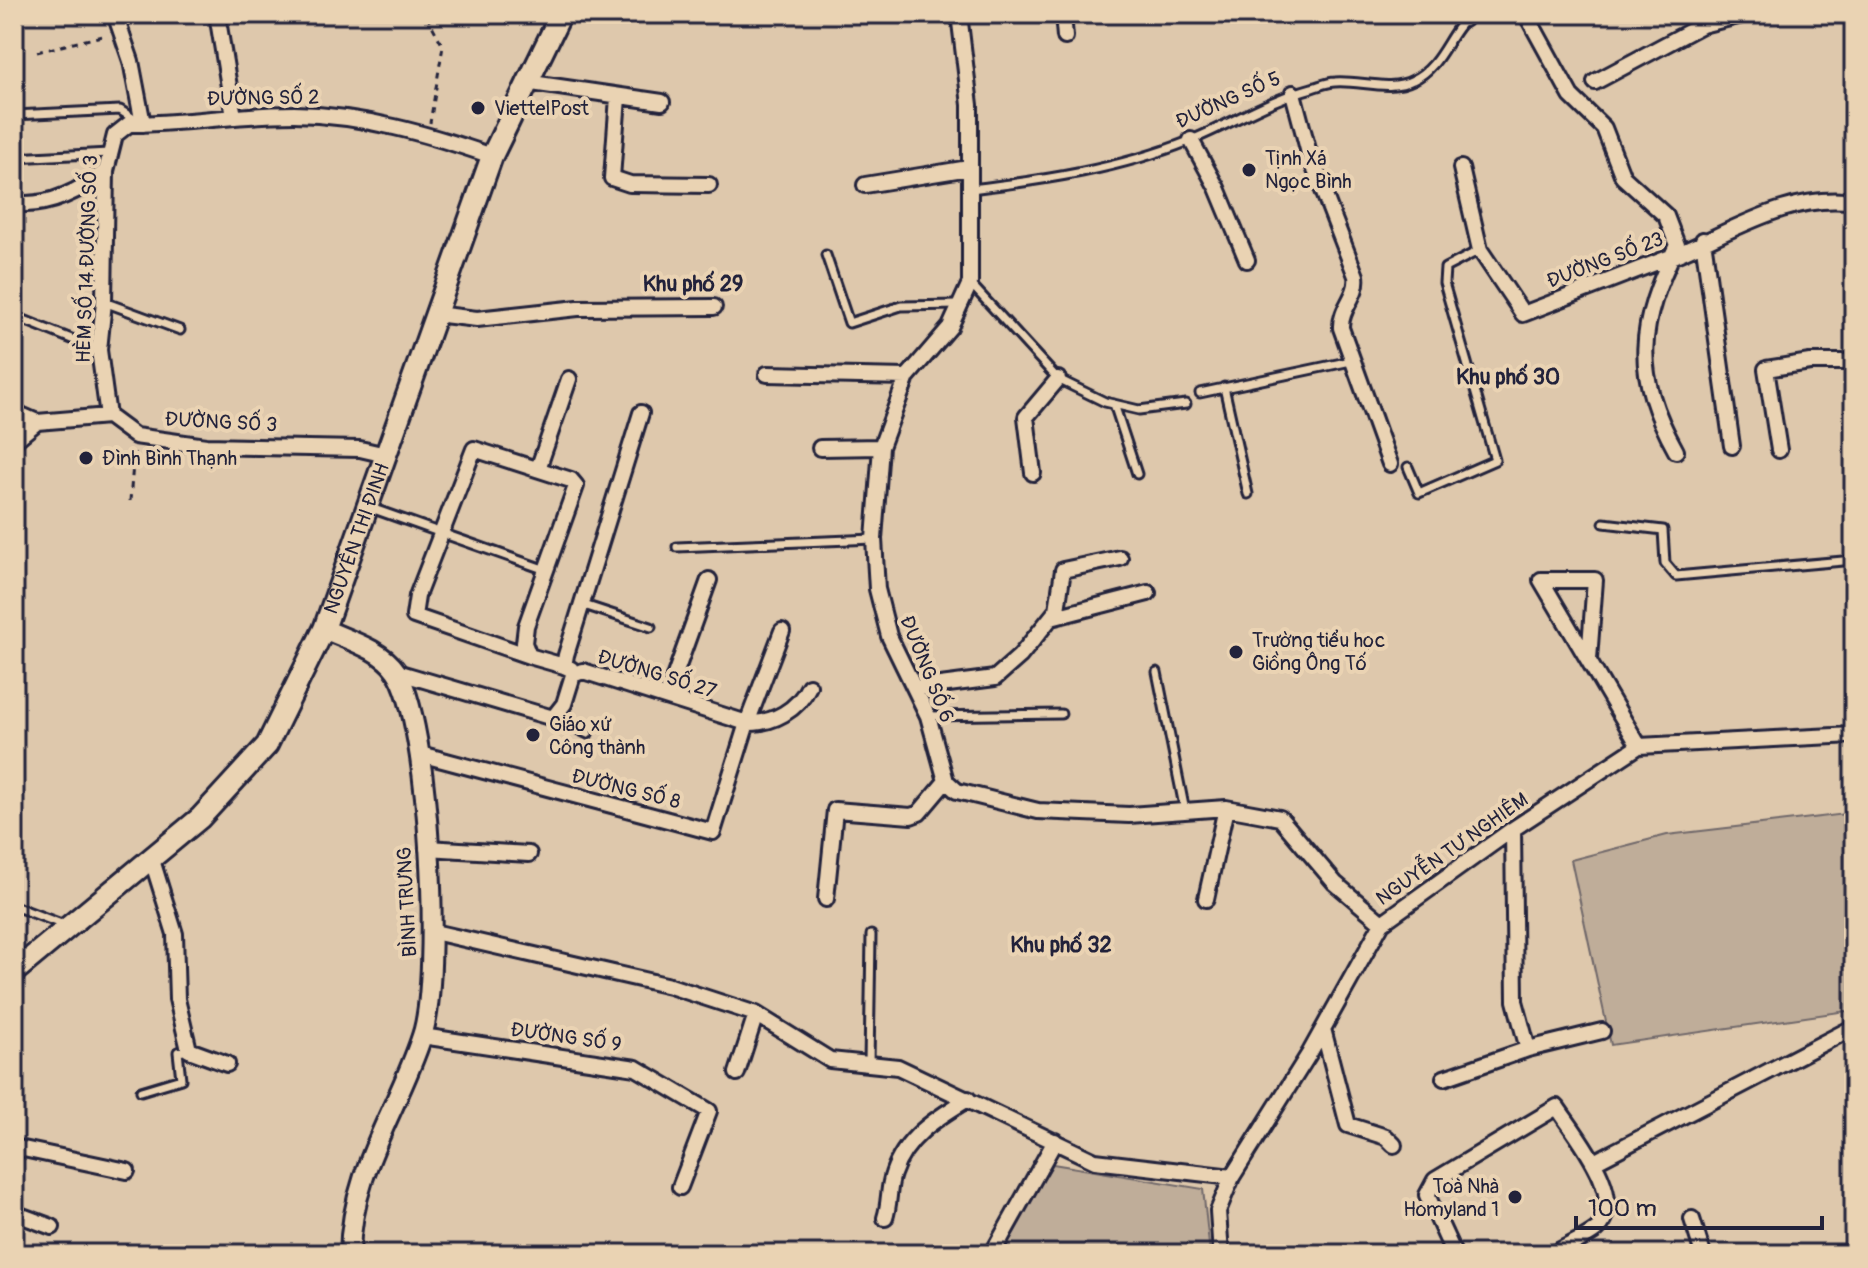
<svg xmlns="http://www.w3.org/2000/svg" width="1868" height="1268" viewBox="0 0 1868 1268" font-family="Pangolin,sans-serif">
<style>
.green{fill:#bfad99;stroke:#70686a;stroke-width:2}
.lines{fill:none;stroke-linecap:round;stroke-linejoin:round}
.service-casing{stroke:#22223b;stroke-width:13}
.minor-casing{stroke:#22223b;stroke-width:20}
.tertiary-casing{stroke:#22223b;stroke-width:24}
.secondary-casing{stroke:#22223b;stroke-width:26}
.path{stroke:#22223b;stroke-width:3;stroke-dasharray:6 6;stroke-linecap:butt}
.service{stroke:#ead3b3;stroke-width:7}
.minor{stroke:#ead3b3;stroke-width:14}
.tertiary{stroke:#ead3b3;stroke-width:18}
.secondary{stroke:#ead3b3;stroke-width:20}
.poi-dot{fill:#22223b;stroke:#ead3b3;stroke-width:3}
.labels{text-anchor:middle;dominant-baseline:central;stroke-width:8;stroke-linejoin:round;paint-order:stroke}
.street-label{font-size:20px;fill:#22223b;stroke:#ead3b3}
.poi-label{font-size:20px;fill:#22223b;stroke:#ead3b3;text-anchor:start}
.neighbourhood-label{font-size:22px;font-weight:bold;fill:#22223b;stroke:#ead3b3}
</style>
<rect width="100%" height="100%" fill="#dec8ac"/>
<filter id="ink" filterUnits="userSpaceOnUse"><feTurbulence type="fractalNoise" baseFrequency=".0125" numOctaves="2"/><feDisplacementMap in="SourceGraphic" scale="16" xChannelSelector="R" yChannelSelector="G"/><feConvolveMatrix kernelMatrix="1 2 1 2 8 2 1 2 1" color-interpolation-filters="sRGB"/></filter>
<g filter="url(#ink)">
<!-- green -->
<path class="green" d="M 1854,813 L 1854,1010 L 1611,1045 L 1571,860 L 1667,835 Z
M 1053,1164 L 1203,1189 L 1210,1254 L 998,1254 Z"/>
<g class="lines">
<!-- service casing -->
<g class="service-casing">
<path id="service" d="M 14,115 L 120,110 L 137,121
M 14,158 L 109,153
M 971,189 C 1045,180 1119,169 1189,141 C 1231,124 1268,100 1312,88 C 1319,86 1328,82 1335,82 C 1360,80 1390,92 1413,80 C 1444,66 1449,27 1473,14
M 826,255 L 849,323 L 901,306 L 959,305
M 970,283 L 1058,379 L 1105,402 L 1139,410 L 1186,404
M 104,302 L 180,330
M 14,316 L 99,350
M 1224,387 L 1248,494
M 1200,393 L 1351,361
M 1114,404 L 1137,474
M 1408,467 L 1419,493 L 1495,460 L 1444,283 L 1445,268 L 1480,250
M 371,508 L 546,570
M 1604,523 L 1663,530 L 1665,563 L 1676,576 L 1854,560
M 677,547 L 874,539
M 581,604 L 651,627
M 1157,672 L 1185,811
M 928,716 L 1061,714
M 554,718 L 588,734
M 14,906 L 64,925
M 869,1064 L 871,935
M 141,1091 L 181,1079 L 178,1052 L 189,1050"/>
</g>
<!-- minor casing -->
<g class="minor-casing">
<path id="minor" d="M 115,14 L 131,61 L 143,124
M 217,14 L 234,117
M 959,14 L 970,105 L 970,283 L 950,327 L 907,377 L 881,447 L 874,539 L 877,589 L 889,636 L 928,716 L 946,781 L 957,791 L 1038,811 L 1129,815 L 1226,808 L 1280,818 L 1335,883 L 1382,923
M 1063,14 L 1065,37
M 1460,14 L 1464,19
M 1526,14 L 1571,96 L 1604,128 L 1623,177 L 1666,216 L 1677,245 C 1638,325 1632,372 1676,451
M 525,82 L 662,102
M 1595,82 L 1702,25 L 1746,14
M 1293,93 L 1310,157 L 1356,276 C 1359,295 1340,308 1341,328 L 1390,464
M 618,97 L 612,178 L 630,184 L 709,185
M 1191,140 L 1217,188 L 1247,260
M 1461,168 L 1480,250 L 1523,314 C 1571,295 1620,277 1668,258 C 1727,235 1787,192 1854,202
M 865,185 L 969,168
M 14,203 C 47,208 81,190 106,171
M 1703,240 L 1732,446
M 435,314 L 477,319 L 578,308 L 714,307
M 767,374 L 907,377
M 14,412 L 37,422 L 108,416 L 135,436 L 206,446 L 360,449 L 386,455
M 108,416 L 99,350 L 104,302 L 106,171 L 115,135 L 129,124 C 184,124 239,114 294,114 C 363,115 428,134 492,156
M 14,441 L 37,422
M 820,448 L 881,447
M 1779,450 L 1766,369 L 1810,362 L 1854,362
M 538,469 L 569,379
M 1033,473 L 1026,417 L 1058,379
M 1541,580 L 1639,746
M 1541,580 L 1595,580 L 1589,659
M 1051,618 L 1148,593
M 529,656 L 414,616 L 417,596 L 474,449 L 571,480 L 576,486 L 526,626 L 524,643 L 529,656 L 564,666
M 571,669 L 564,666 L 566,655 L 641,413
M 397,672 L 553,718 L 564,704 L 573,675 L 583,671 L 747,723 C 773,724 798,710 809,686
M 917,688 L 995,678 L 1020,656 L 1057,610 L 1063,570 L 1120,558
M 667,697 L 709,580
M 420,754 L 713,832 L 747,723 L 782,631
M 1513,829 L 1515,1001 L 1528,1049
M 427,848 L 529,854
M 152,860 L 175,934 L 177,999 L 189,1050 L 227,1064
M 826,899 L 835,810 L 911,816 L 919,813 L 946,781
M 1206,899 L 1226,808
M 434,932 L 670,986 L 756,1014 L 830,1060 L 898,1067 L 1095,1161 L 1232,1177
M 1323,1029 L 1348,1125 L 1386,1137 L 1394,1145
M 422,1036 L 636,1068 L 709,1111 L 680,1187
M 737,1073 L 756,1014
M 1444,1078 L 1528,1049 L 1602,1031
M 14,1147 L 127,1171
M 1594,1162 L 1854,1027
M 14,1213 L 52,1227
M 885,1218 C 890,1203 888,1188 893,1174 C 905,1137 937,1118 968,1099
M 1692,1219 L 1703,1254
M 992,1254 L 1055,1141
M 1221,1254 L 1218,1211 L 1232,1177 L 1309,1054 L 1382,923 L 1513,829 L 1639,746 L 1854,735
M 1454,1254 L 1427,1195 L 1435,1180 L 1557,1107 C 1574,1133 1630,1199 1597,1229 C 1585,1239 1566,1246 1553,1254"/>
</g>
<!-- tertiary casing -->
<g class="tertiary-casing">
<path id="tertiary" d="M 324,629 C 348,640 381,649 396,671 C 430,719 442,978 422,1036 C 398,1110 351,1171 350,1254"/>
</g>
<!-- secondary casing -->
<g class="secondary-casing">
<g id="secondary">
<path id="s1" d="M 14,972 L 200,818 L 267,745 L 324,629 L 492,156 L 561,14"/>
</g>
</g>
<!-- path -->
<path class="path" d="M 427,16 L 443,46 L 430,123
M 37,52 L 106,35
M 130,501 L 134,452"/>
<!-- service -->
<use href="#service" class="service"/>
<!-- minor -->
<use href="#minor" class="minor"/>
<!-- tertiary -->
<use href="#tertiary" class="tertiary"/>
<!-- secondary -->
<use href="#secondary" class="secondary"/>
</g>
</g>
<!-- markers -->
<g class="poi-dot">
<circle cx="478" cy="108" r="8"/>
<circle cx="1249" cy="170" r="8"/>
<circle cx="86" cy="458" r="8"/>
<circle cx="1236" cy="652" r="8"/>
<circle cx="533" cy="735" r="8"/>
<circle cx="1515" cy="1197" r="8"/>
</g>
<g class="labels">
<!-- street labels -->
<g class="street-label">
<text transform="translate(263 98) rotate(-1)">ĐƯỜNG SỐ 2</text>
<text transform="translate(1228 100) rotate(-24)">ĐƯỜNG SỐ 5</text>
<text transform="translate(87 259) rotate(-88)">HÈM SỐ 14 ĐƯỜNG SỐ 3</text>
<text transform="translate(1605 260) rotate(-21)">ĐƯỜNG SỐ 23</text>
<text transform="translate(221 422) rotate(3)">ĐƯỜNG SỐ 3</text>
<text stroke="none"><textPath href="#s1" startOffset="566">NGUYỄN THỊ ĐỊNH</textPath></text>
<text transform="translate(927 669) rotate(68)">ĐƯỜNG SỐ 6</text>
<text transform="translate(657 674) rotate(17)">ĐƯỜNG SỐ 27</text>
<text transform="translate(626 789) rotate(14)">ĐƯỜNG SỐ 8</text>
<text transform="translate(1452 849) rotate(-35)">NGUYỄN TƯ NGHIÊM</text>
<text transform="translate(407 902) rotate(-93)">BÌNH TRƯNG</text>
<text transform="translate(566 1037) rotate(8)">ĐƯỜNG SỐ 9</text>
</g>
<!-- poi labels -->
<g class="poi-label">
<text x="494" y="108">ViettelPost</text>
<text x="1265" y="158">Tịnh Xá<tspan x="1265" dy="23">Ngọc Bình</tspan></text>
<text x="102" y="458">Đình Bình Thạnh</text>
<text x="1252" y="640">Trường tiểu học<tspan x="1252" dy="23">Giồng Ông Tố</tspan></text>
<text x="549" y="724">Giáo xứ<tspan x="549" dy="23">Công thành</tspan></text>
<text x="1499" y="1186" text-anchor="end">Toà Nhà<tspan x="1499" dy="23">Homyland 1</tspan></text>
</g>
<!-- neighbourhood labels -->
<g class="neighbourhood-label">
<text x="693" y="284">Khu phố 29</text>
<text x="1508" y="377">Khu phố 30</text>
<text x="1061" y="945">Khu phố 32</text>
</g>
</g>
<!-- margin -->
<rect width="1868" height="1268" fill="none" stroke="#ead3b3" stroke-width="48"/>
<rect x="24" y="24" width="1820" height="1220" fill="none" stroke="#22223b" stroke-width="3" filter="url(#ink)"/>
<!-- scale -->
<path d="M1576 1216v12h246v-12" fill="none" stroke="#22223b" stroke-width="4"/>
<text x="1588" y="1216" font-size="24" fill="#22223b" stroke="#ead3b3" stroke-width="6" paint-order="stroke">100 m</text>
</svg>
